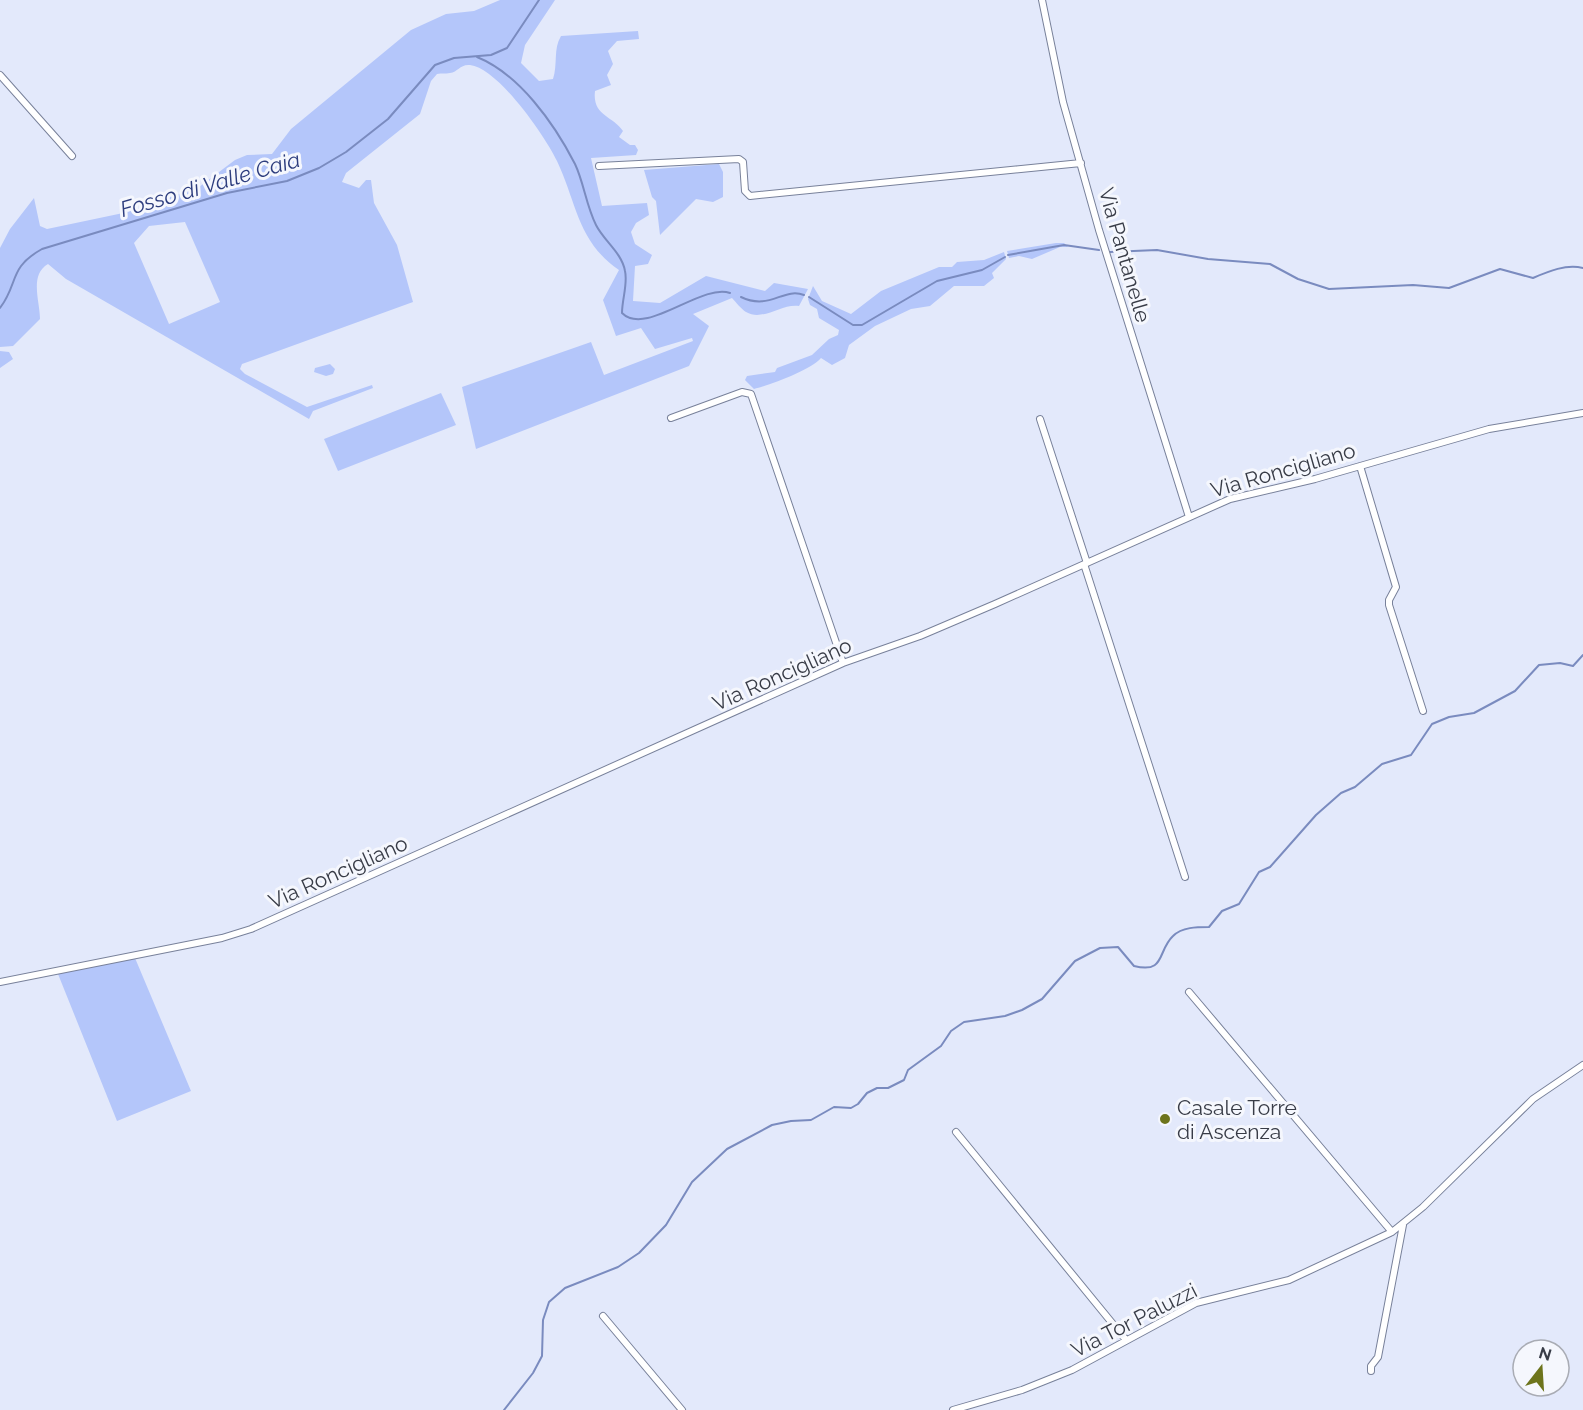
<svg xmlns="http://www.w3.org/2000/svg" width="1583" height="1410" viewBox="0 0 1583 1410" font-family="Raleway,sans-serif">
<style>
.green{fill:#b4c6fa;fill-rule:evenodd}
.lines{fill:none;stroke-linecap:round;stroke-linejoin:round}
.stream{stroke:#7a8bbf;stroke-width:2}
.street-casing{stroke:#78819a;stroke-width:8}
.street{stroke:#fff;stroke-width:6}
.poi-dot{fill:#6d741c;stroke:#f5f7fd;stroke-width:2}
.labels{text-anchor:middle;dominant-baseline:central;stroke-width:6;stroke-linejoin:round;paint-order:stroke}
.street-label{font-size:21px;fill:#383c47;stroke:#f5f7fd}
.poi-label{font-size:21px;fill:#383c47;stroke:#f5f7fd;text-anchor:start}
.water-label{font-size:22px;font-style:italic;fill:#2d3d7e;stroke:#f5f7fd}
</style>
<rect width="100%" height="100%" fill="#e3e9fb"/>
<!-- green -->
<path class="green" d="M 500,0 L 555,0 L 525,45 L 521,63 L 539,81 L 553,79 C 558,64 553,49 561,36 L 638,31 L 639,39 L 617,41 L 608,51 L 613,64 L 607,75 L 611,85 L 595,91 C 592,116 613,116 623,131 L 619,137 L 630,145 L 635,145 L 638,150 L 636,155 L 591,158 L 602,206 L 647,203 L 649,215 L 636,223 L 631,232 L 635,244 L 652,255 L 648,264 L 635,266 L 633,301 L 660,303 L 706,276 L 765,291 L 774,283 L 808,289 L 799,306 C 782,303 763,322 746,312 C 741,309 736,302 732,298 L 693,314 L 709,326 L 689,366 L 476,449 L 462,387 L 591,342 L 604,375 L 693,341 L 692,338 L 655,349 L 641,328 L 616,336 L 603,300 L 619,270 C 577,241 577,203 557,161 C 545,136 498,68 470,65 C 460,64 458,72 450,73 C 445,74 442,73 437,74 L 431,81 L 420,114 L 346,173 L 342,182 L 359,188 L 366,180 L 371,180 L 374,203 L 397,245 L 413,302 L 242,364 L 240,369 L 245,374 L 307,407 L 372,385 L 373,388 L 313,411 L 309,419 L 66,279 L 48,264 C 29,275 40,301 40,319 L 13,346 L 0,347 L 0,248 L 10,229 L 34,198 L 40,226 L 47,229 L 128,212 L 199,187 L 235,160 L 247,155 L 272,154 L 291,129 L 411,30 L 446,14 L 474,11 ZM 185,222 L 220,302 L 169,324 L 134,243 L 149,226 Z
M 719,164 L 723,172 L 723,197 L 713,202 L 696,199 L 660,235 L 656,201 L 652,197 L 644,170 Z
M 1056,243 L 1064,243 L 1068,247 L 1060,247 L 1032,259 L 1019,256 L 1009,258 L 1007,251 Z
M 1004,252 L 1006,259 L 992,273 L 994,278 L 984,286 L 954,286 L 930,306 L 911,309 L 875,326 L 849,345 L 845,358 L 832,365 L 821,358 C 811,370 770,385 754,389 L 745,380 L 747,376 L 775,372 L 777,368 L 812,355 L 829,339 L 838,335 L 839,330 L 819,318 L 817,309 L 810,305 L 808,299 L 813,286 L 822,301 L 851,314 L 881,291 L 939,267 L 952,267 L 957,262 L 984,260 Z
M 0,351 L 9,352 L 13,359 L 0,368 Z
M 330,364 L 335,369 L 333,374 L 326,376 L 314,372 L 315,368 Z
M 441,393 L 456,425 L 338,471 L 324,439 Z
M 135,958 L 191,1091 L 117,1121 L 58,974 Z"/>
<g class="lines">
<!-- stream -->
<path class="stream" d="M 477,57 C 519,74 554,123 575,164 C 584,183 586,205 596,225 C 604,241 622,253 625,271 C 628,284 622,299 622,313 C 646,337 701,283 730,293
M 1110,252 L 1157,250 L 1208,259 L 1270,264 L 1298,279 L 1329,289 L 1413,285 L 1449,288 L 1500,269 L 1533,278 C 1549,271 1566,264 1583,268
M 1008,255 L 1064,245 L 1099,250
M 741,297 C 770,311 783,287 804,295
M 809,297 L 853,325 L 862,325 L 937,281 L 982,270 L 1005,257
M 0,308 C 19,283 8,268 42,249 L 227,193 L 287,181 L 319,168 L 346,152 L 388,119 L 435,65 L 454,58 L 491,55 L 507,48 L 539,0
M 504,1410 L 533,1373 L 542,1356 L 543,1320 L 549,1302 L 565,1288 L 618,1267 L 639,1253 L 666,1225 L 692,1182 L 727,1149 L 772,1125 L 791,1121 L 811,1120 L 834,1107 L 851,1108 L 858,1104 L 867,1093 L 877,1088 L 888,1088 L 904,1080 L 908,1070 L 941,1046 L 951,1031 L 964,1022 L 1005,1016 L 1022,1010 L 1042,999 L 1075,961 L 1100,948 L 1118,947 L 1134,966 C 1166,974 1157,951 1173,936 C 1182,927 1197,927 1209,927 L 1222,911 L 1239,904 L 1259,872 L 1270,867 L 1316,815 L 1341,793 L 1355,787 L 1382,764 L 1411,755 L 1432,724 L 1449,717 L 1474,713 L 1515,691 L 1539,665 L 1560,663 L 1573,666 L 1583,655"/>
<!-- street casing -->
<g class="street-casing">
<path id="street" d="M 1042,0 L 1063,102 L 1099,230 L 1189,517
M 0,75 L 72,156
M 599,166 L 739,159 L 743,162 L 745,191 L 750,196 L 1081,163
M 671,418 L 742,392 L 751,394 L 843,663
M 1040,419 L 1087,563
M 1360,466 L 1396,587 L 1389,600 L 1389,605 L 1423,711
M 1084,564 L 1185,877
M 0,982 L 222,938 L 251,929 L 843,663 L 920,636 L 995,604 L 1230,499 L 1315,479 L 1489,429 L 1583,413
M 1189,992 L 1392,1232
M 956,1132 L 1126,1340
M 603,1316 L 682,1410
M 1371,1371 L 1371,1366 L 1378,1357 L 1403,1225
M 953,1410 L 1022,1390 L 1072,1370 L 1196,1303 L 1289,1280 L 1392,1232 L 1423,1207 L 1533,1099 L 1583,1065"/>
</g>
<!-- street -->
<use href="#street" class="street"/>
</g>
<!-- markers -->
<circle class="poi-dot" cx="1165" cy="1119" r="6"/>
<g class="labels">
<!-- street labels -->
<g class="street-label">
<text transform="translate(1125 255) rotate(74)">Via Pantanelle</text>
<text transform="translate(1283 470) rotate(-16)">Via Roncigliano</text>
<text transform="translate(782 674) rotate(-24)">Via Roncigliano</text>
<text transform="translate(338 872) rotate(-24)">Via Roncigliano</text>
<text transform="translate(1134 1320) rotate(-27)">Via Tor Paluzzi</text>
</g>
<!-- poi labels -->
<g class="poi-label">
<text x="1177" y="1107">Casale Torre<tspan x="1177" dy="24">di Ascenza</tspan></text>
</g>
<!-- water labels -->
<g class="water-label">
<text transform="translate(210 184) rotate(-16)">Fosso di Valle Caia</text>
</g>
</g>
<!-- north arrow -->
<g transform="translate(1541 1368) rotate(17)"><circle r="28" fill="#f5f7fd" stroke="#a9acb4" stroke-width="1.5"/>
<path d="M0-4.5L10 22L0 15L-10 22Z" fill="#6d741c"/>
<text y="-9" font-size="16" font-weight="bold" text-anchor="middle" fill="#383c47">N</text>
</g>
</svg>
